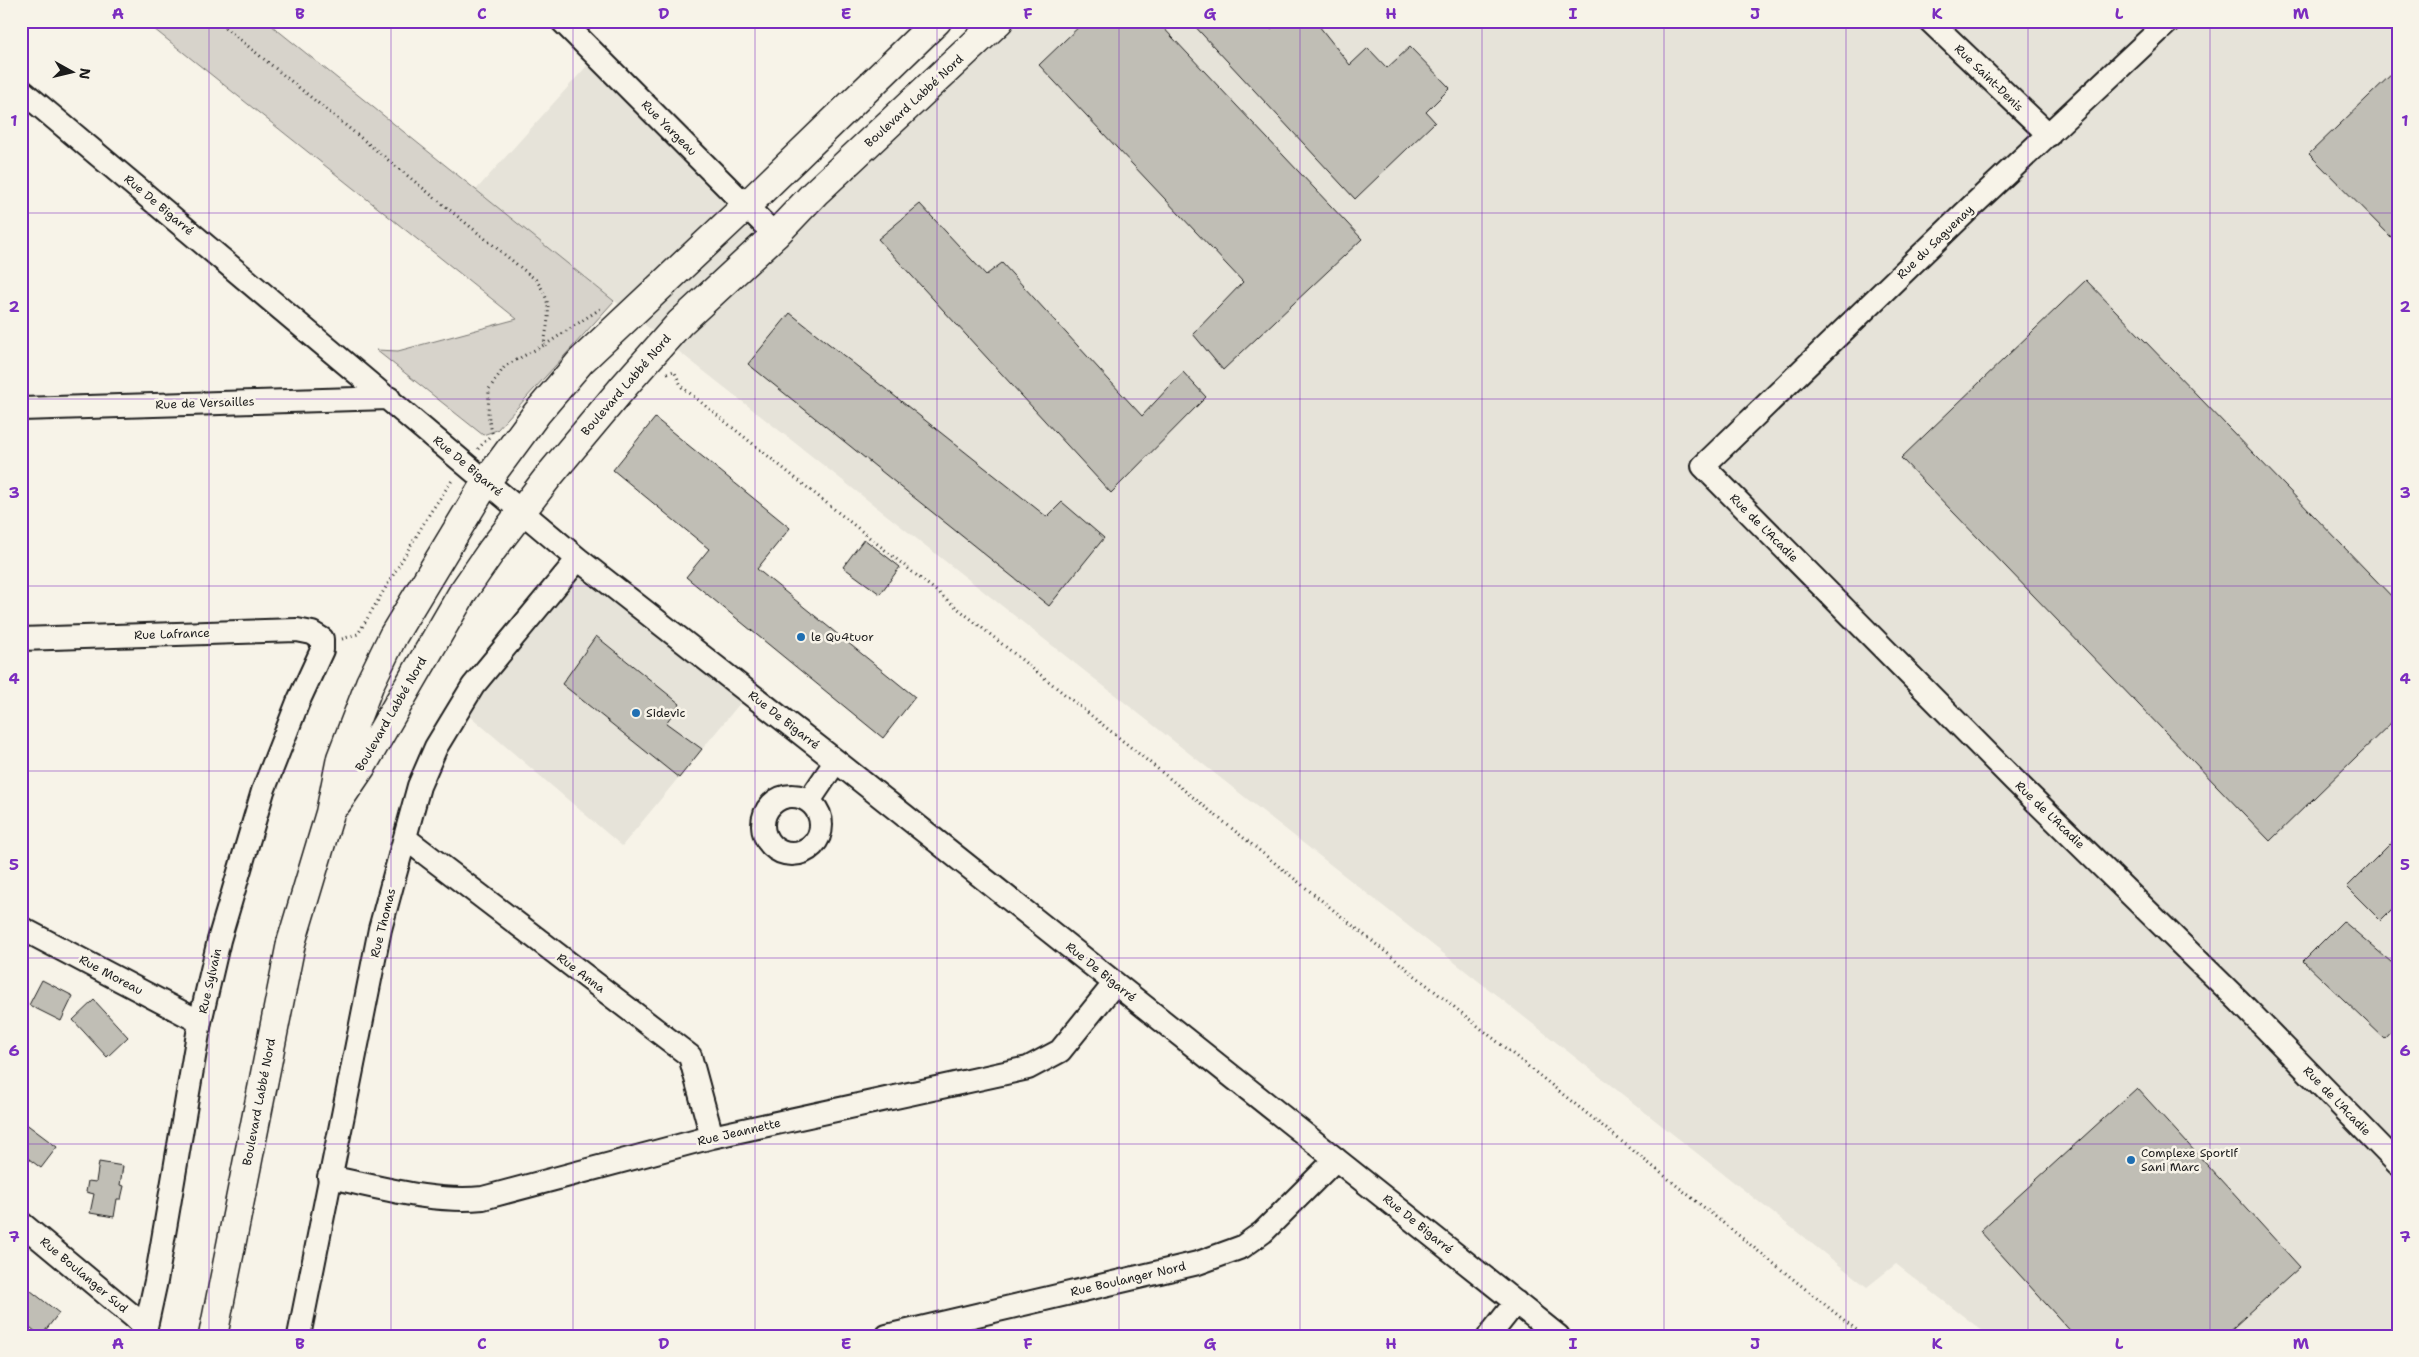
<svg xmlns="http://www.w3.org/2000/svg" width="2419" height="1357" viewBox="0 0 2419 1357" font-family="'Shantell Sans',sans-serif">
<style>
.built{fill:#e6e3d9}
.green{fill:#d7d3cb;stroke:#7a7874}
.building{fill:#c0beb5;stroke:#1c1c1c}
.lines{fill:none;stroke-linecap:round;stroke-linejoin:round}
.street-casing{stroke:#1c1c1c;stroke-width:26}
.secondary-casing{stroke:#1c1c1c;stroke-width:31}
.path{stroke:#1c1c1c;stroke-width:3;stroke-dasharray:1 4;stroke-linecap:butt}
.street{stroke:#f7f3e8;stroke-width:22}
.secondary{stroke:#f7f3e8;stroke-width:28}
.grid{fill:none;stroke:#7b2cbf;stroke-width:1;stroke-opacity:0.55}
.poi-dot{fill:#1f6fb2;stroke:#f7f3e8;stroke-width:2}
.labels{text-anchor:middle;dominant-baseline:central;stroke-width:5;stroke-linejoin:round;paint-order:stroke}
.street-label{font-size:12px;fill:#1c1c1c;stroke:#f7f3e8}
.poi-label{font-size:12px;fill:#1c1c1c;stroke:#f7f3e8;text-anchor:start}
.neatline{fill:none;stroke:#7b2cbf;stroke-width:2}
.grid-label{font-size:16px;text-anchor:middle;font-weight:bold;fill:#7b2cbf}
</style>
<rect width="100%" height="100%" fill="#f7f3e8"/>
<filter id="ink" filterUnits="userSpaceOnUse"><feTurbulence type="fractalNoise" baseFrequency=".02" numOctaves="2"/><feDisplacementMap in="SourceGraphic" scale="10" xChannelSelector="R" yChannelSelector="G"/><feConvolveMatrix kernelMatrix="1 2 1 2 8 2 1 2 1" color-interpolation-filters="sRGB"/></filter>
<g filter="url(#ink)">
<!-- built -->
<path class="built" d="M 1010,21 L 2398,21 L 2398,1336 L 1989,1336 L 1896,1264 L 1867,1287 L 475,191 L 602,49 L 790,232 Z
M 578,567 L 741,702 L 622,846 L 463,710 Z"/>
<!-- green -->
<path class="green" d="M 144,21 L 266,21 L 614,301 L 497,430 L 483,435 L 376,350 L 398,351 L 517,319 Z"/>
<!-- building -->
<path class="building" d="M 1085,21 L 1157,21 L 1362,239 L 1223,370 L 1193,334 L 1243,282 L 1039,65 Z
M 1190,21 L 1263,21 L 1271,29 L 1279,21 L 1315,21 L 1350,65 L 1368,48 L 1387,68 L 1410,47 L 1450,88 L 1426,112 L 1435,122 L 1355,199 Z
M 2398,68 L 2398,244 L 2309,154 Z
M 920,204 L 986,275 L 1002,263 L 1142,416 L 1183,372 L 1206,397 L 1111,493 L 878,239 Z
M 2086,280 L 2398,603 L 2398,716 L 2270,841 L 1901,458 Z
M 790,313 L 1047,517 L 1062,502 L 1104,538 L 1049,606 L 748,364 Z
M 655,418 L 790,528 L 757,569 L 915,697 L 883,738 L 686,577 L 709,549 L 613,470 Z
M 864,539 L 900,567 L 880,594 L 843,567 Z
M 596,636 L 680,704 L 666,723 L 702,749 L 679,778 L 562,684 Z
M 2398,836 L 2398,904 L 2381,921 L 2347,887 Z
M 2343,921 L 2398,968 L 2398,1025 L 2385,1039 L 2303,961 Z
M 42,980 L 73,996 L 61,1021 L 29,1005 Z
M 94,1000 L 128,1037 L 107,1057 L 73,1020 Z
M 2137,1088 L 2300,1267 L 2224,1336 L 2075,1336 L 1980,1231 Z
M 21,1120 L 57,1147 L 41,1168 L 21,1153 Z
M 99,1162 L 123,1166 L 120,1185 L 124,1186 L 121,1199 L 117,1199 L 114,1217 L 90,1213 L 94,1194 L 86,1192 L 88,1181 L 96,1182 Z
M 26,1287 L 59,1313 L 41,1336 L 21,1320 L 21,1294 Z"/>
<g class="lines">
<!-- street casing -->
<g class="street-casing">
<path id="street" d="M 562,21 L 775,235
M 1930,21 L 2049,135
M 2169,21 L 1972,206 L 1703,466 L 2015,781 L 2238,1000 L 2398,1164
M 21,90 L 578,559 L 836,761 L 1558,1336
M 21,409 L 389,398
M 21,639 L 297,630 L 312,633 L 322,639 L 322,650 L 298,702 L 263,791 L 219,940 L 200,1022 L 156,1281 L 144,1336
M763 825a29 29 0 1 1 58 0a29 29 0 1 1-58 0Z
M 809,801 L 836,761
M 405,838 L 690,1056 L 712,1137
M 21,928 L 200,1022
M 329,1177 C 380,1187 431,1203 483,1198 L 712,1137 L 1028,1068 L 1060,1051 L 1115,983
M 21,1223 L 146,1327
M 299,1336 L 380,929 L 419,786 L 436,747 L 473,686 L 578,559
M 887,1336 L 1198,1263 L 1242,1247 L 1263,1232 L 1336,1159
M 1489,1336 L 1516,1302"/>
</g>
<!-- secondary casing -->
<g class="secondary-casing">
<path id="secondary" d="M 337,803 L 362,766 L 463,592 L 492,550 L 548,477 L 625,385 L 680,323 L 775,235 L 815,193 L 999,21
M 213,1336 L 291,943 L 330,813 L 341,758 L 370,683 L 393,636 L 486,482 L 537,413 L 581,361 L 746,206 L 937,21"/>
</g>
<!-- path -->
<path class="path" d="M 217,21 L 536,280 C 554,304 548,317 544,345 L 505,366 L 489,389 L 488,414 L 493,437
M 545,345 L 600,309
M 667,373 L 674,371 L 682,387 L 1864,1336
M 478,449 L 489,437
M 342,639 L 358,634 L 430,513 L 453,479"/>
<!-- street -->
<use href="#street" class="street"/>
<!-- secondary -->
<use href="#secondary" class="secondary"/>
</g>
</g>
<!-- grid -->
<path class="grid" d="M 209,21 L 209,1336M 391,21 L 391,1336M 573,21 L 573,1336M 755,21 L 755,1336M 937,21 L 937,1336M 1119,21 L 1119,1336M 1300,21 L 1300,1336M 1482,21 L 1482,1336M 1664,21 L 1664,1336M 1846,21 L 1846,1336M 2028,21 L 2028,1336M 2210,21 L 2210,1336M 21,213 L 2398,213M 21,399 L 2398,399M 21,586 L 2398,586M 21,771 L 2398,771M 21,958 L 2398,958M 21,1144 L 2398,1144"/>
<!-- markers -->
<g class="poi-dot">
<circle cx="801" cy="637" r="5"/>
<circle cx="636" cy="713" r="5"/>
<circle cx="2131" cy="1160" r="5"/>
</g>
<g class="labels">
<!-- street labels -->
<g class="street-label">
<text transform="translate(1989 78) rotate(44)">Rue Saint-Denis</text>
<text transform="translate(914 101) rotate(-43)">Boulevard Labbé Nord</text>
<text transform="translate(669 128) rotate(45)">Rue Yargeau</text>
<text transform="translate(159 205) rotate(40)">Rue De Bigarré</text>
<text transform="translate(1935 242) rotate(-44)">Rue du Saguenay</text>
<text transform="translate(626 385) rotate(-49)">Boulevard Labbé Nord</text>
<text transform="translate(205 403) rotate(-2)">Rue de Versailles</text>
<text transform="translate(468 466) rotate(40)">Rue De Bigarré</text>
<text transform="translate(1764 528) rotate(45)">Rue de L'Acadie</text>
<text transform="translate(172 634) rotate(-2)">Rue Lafrance</text>
<text transform="translate(391 714) rotate(-60)">Boulevard Labbé Nord</text>
<text transform="translate(784 720) rotate(38)">Rue De Bigarré</text>
<text transform="translate(2050 815) rotate(44)">Rue de L'Acadie</text>
<text transform="translate(383 923) rotate(-76)">Rue Thomas</text>
<text transform="translate(1101 972) rotate(39)">Rue De Bigarré</text>
<text transform="translate(581 973) rotate(37)">Rue Anna</text>
<text transform="translate(111 975) rotate(28)">Rue Moreau</text>
<text transform="translate(210 981) rotate(-77)">Rue Sylvain</text>
<text transform="translate(2337 1101) rotate(46)">Rue de L'Acadie</text>
<text transform="translate(259 1102) rotate(-79)">Boulevard Labbé Nord</text>
<text transform="translate(739 1132) rotate(-13)">Rue Jeannette</text>
<text transform="translate(1418 1224) rotate(39)">Rue De Bigarré</text>
<text transform="translate(84 1275) rotate(40)">Rue Boulanger Sud</text>
<text transform="translate(1128 1279) rotate(-13)">Rue Boulanger Nord</text>
</g>
<!-- poi labels -->
<g class="poi-label">
<text x="811" y="637">le Qu4tuor</text>
<text x="646" y="713">Sidevic</text>
<text x="2141" y="1153">Complexe Sportif<tspan x="2141" dy="14">Sani Marc</tspan></text>
</g>
</g>
<!-- margin -->
<rect width="2419" height="1357" fill="none" stroke="#f7f3e8" stroke-width="55"/>
<!-- north arrow -->
<g transform="translate(72 72) rotate(98)" stroke="#f7f3e8" stroke-width="4" paint-order="stroke">
<path d="M0-4L9 19L0 12L-9 19Z" fill="#1c1c1c"/>
<text y="-8" font-size="14" font-weight="bold" text-anchor="middle" fill="#1c1c1c">N</text>
</g>
<rect x="28" y="28" width="2364" height="1302" class="neatline"/>
<g class="grid-label">
<text x="118" y="19">A</text>
<text x="300" y="19">B</text>
<text x="482" y="19">C</text>
<text x="664" y="19">D</text>
<text x="846" y="19">E</text>
<text x="1028" y="19">F</text>
<text x="1210" y="19">G</text>
<text x="1391" y="19">H</text>
<text x="1573" y="19">I</text>
<text x="1755" y="19">J</text>
<text x="1937" y="19">K</text>
<text x="2119" y="19">L</text>
<text x="2301" y="19">M</text>
<text x="14" y="126">1</text>
<text x="2405" y="126">1</text>
<text x="14" y="312">2</text>
<text x="2405" y="312">2</text>
<text x="14" y="498">3</text>
<text x="2405" y="498">3</text>
<text x="14" y="684">4</text>
<text x="2405" y="684">4</text>
<text x="14" y="870">5</text>
<text x="2405" y="870">5</text>
<text x="14" y="1056">6</text>
<text x="2405" y="1056">6</text>
<text x="14" y="1242">7</text>
<text x="2405" y="1242">7</text>
<text x="118" y="1349">A</text>
<text x="300" y="1349">B</text>
<text x="482" y="1349">C</text>
<text x="664" y="1349">D</text>
<text x="846" y="1349">E</text>
<text x="1028" y="1349">F</text>
<text x="1210" y="1349">G</text>
<text x="1391" y="1349">H</text>
<text x="1573" y="1349">I</text>
<text x="1755" y="1349">J</text>
<text x="1937" y="1349">K</text>
<text x="2119" y="1349">L</text>
<text x="2301" y="1349">M</text>
</g>
</svg>
